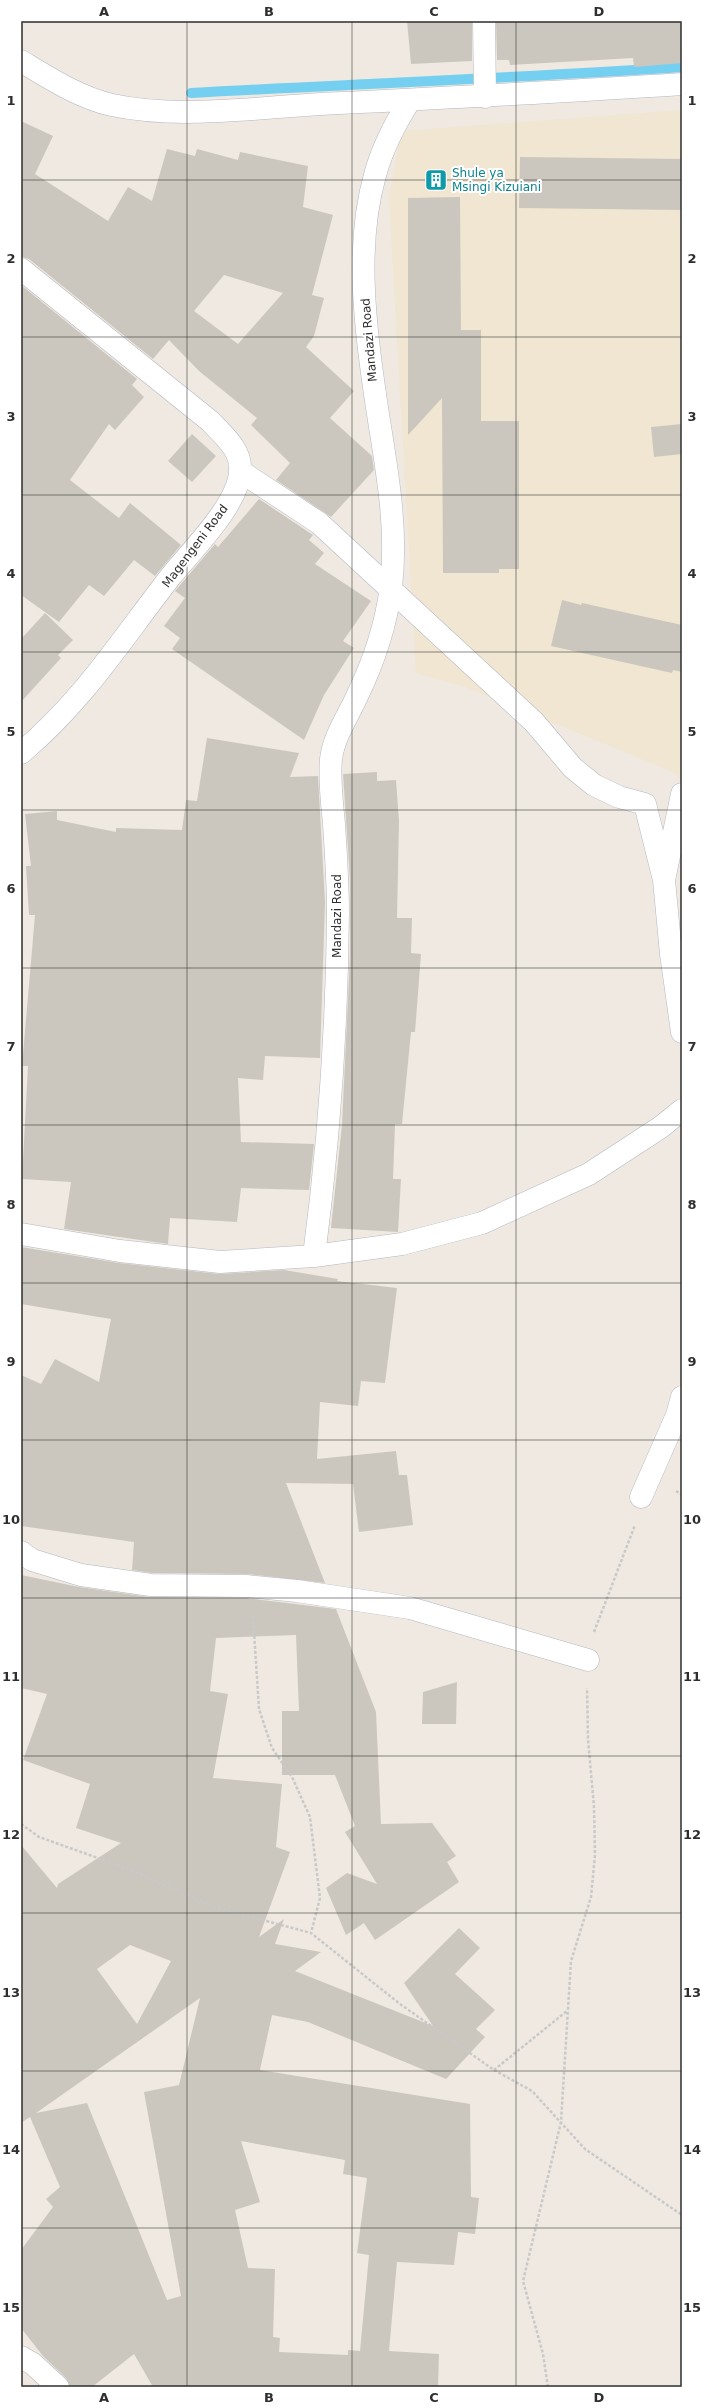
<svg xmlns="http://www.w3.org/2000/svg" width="703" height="2408" viewBox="0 0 703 2408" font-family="'DejaVu Sans',sans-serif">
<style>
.education{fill:#f0e6d1}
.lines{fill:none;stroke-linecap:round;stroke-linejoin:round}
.stream{stroke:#75cff0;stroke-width:10}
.building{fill:#cbc7bf;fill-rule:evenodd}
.minor-casing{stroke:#b4b7c1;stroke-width:23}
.path{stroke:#c9c9c9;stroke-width:2.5;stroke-dasharray:3 2;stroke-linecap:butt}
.minor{stroke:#fff;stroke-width:22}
.grid{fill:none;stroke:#2e2e2e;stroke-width:1;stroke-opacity:0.55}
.labels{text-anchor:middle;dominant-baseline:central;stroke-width:4;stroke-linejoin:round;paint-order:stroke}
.culture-label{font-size:12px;fill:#0d838f;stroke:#fff;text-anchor:start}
.street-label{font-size:12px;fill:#2e2e2e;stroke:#fff}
.neatline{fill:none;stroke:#2e2e2e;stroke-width:1.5}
.grid-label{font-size:13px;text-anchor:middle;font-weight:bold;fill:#2e2e2e}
</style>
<rect width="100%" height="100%" fill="#efe9e1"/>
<!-- education -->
<path class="education" d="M 682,110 L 682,781 L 673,772 L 468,688 L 416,673 L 389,198 L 401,131 Z"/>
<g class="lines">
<!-- stream -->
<path class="stream" d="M 191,93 C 355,84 519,78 682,67"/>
</g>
<!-- building -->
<path class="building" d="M 407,21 L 472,21 L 472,61 L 411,64 Z
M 496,21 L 682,21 L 682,63 L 634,67 L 633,58 L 510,65 L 509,60 L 497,60 Z
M 21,121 L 53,136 L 35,174 L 108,221 L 128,187 L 152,201 L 167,149 L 195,156 L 197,149 L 238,160 L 240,152 L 308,166 L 303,207 L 333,215 L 312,295 L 324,298 L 314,336 L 306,347 L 354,391 L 330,418 L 372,456 L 374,470 L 331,517 L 276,480 L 290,463 L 251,425 L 257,418 L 199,371 L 169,340 L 153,359 L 29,259 L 21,257 ZM 224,275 L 283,293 L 238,344 L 194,311 Z
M 520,157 L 682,159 L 682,210 L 519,208 Z
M 460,197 L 461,330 L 481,330 L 481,421 L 519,421 L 519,569 L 499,569 L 499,573 L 443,573 L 442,398 L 408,435 L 408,198 Z
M 21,285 L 137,379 L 132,385 L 144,397 L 115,430 L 109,424 L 70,480 L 119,518 L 130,503 L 181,545 L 155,576 L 134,560 L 104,596 L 89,585 L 59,622 L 21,595 Z
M 682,424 L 682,454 L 654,457 L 651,427 Z
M 192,434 L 216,456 L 192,482 L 168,461 Z
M 259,499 L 313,535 L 309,540 L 324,553 L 315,564 L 371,601 L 343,641 L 354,648 L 324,695 L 304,740 L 172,649 L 180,638 L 164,626 L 185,598 L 175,591 L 215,544 L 218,547 Z
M 562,600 L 581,605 L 582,603 L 682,625 L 682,672 L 673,670 L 672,673 L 551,646 Z
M 45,613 L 73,640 L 58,655 L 61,658 L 21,702 L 21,639 Z
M 207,738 L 299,753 L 290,777 L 318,776 L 325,902 L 320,1058 L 265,1056 L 263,1080 L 238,1078 L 241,1142 L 314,1144 L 309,1190 L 241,1188 L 237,1222 L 170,1218 L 168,1244 L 64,1229 L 71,1182 L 22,1179 L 28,1066 L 22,1066 L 35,915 L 29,915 L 26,866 L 31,866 L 25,814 L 57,811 L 57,820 L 116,832 L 116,828 L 182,830 L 186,800 L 197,801 Z
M 377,772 L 377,781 L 396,780 L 399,821 L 397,918 L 412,918 L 411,953 L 421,954 L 415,1032 L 411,1032 L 402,1124 L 395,1124 L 393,1179 L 401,1179 L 398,1232 L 331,1228 L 342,1125 L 350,956 L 350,879 L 343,774 Z
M 21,1247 L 119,1263 L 219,1274 L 284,1270 L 338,1279 L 337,1281 L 397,1288 L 385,1383 L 361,1381 L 358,1406 L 320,1402 L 317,1459 L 396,1451 L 399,1475 L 407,1475 L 413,1525 L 359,1532 L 353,1484 L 286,1483 L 325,1583 L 247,1574 L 152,1573 L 132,1570 L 134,1542 L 21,1526 L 21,1375 L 41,1384 L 55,1359 L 99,1382 L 111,1319 L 21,1304 Z
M 21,1575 L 79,1587 L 149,1597 L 245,1598 L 336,1609 L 376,1712 L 381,1824 L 432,1823 L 456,1856 L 447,1862 L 459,1882 L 375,1940 L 364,1923 L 346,1935 L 326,1888 L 347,1873 L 377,1884 L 345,1832 L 355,1826 L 335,1775 L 282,1775 L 282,1711 L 299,1711 L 296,1635 L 216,1638 L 210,1691 L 228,1694 L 213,1778 L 282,1784 L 276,1847 L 290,1852 L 259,1937 L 284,1919 L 275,1944 L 321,1952 L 295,1971 L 433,2026 L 404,1983 L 459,1928 L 480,1948 L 455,1974 L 495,2010 L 476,2029 L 485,2037 L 446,2079 L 308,2022 L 272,2015 L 260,2070 L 470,2104 L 471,2197 L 479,2198 L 475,2234 L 458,2232 L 454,2265 L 397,2262 L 389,2351 L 439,2354 L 438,2387 L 153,2387 L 134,2354 L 92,2387 L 70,2387 L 66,2378 L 43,2356 L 21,2328 L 21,2250 L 53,2207 L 46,2199 L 60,2187 L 30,2117 L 21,2123 L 21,1845 L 57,1888 L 58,1884 L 121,1843 L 76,1828 L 90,1784 L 23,1760 L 47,1694 L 21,1688 ZM 130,1945 L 171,1961 L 137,2024 L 97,1969 ZM 200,1998 L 179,2085 L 144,2092 L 181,2296 L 167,2300 L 87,2103 L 36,2113 ZM 241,2141 L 345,2160 L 343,2174 L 367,2178 L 357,2253 L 369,2255 L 360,2351 L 348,2350 L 348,2355 L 279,2352 L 280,2338 L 273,2337 L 275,2269 L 248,2268 L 235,2210 L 260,2202 Z
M 457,1682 L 456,1724 L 422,1724 L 423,1692 Z"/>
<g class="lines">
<!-- minor casing -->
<g class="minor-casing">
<path id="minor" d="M 484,21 L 485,97
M 21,61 C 49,78 80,98 112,105 C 177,119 254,108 321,104 C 441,98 562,92 682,84
M 21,269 L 210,421 C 223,435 242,450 240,471 C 239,504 191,551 171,576 C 121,640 85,699 21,753
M 240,471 L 319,523 L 534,722 L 573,768 L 594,785 L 619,797 L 645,804 L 664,880
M 682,794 L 664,880 L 671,954 L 682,1032
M 21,1234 L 120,1251 L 220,1262 L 314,1256 L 402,1244 L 482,1223 L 589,1174 L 661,1127 L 682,1110
M 314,1256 C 329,1142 337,1028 338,913 C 338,884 336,854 334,824 C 332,803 329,781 331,759 C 334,735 349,715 358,694 C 374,661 386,624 391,587 C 399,519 383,453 374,387 C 364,318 356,242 375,175 C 382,149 396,122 410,100
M 641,1497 L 677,1415 L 682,1397
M 21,1552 L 32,1560 L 81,1575 L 151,1585 L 246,1586 L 297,1591 L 410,1608 L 588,1660
M 21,2357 L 33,2364 L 58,2387"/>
</g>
<!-- path -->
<path class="path" d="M 676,1491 L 682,1495
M 253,1616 L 259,1709 L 272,1748 L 292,1777 L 310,1817 L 320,1898 L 311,1933
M 594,1632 L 635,1525
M 21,1824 L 39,1837 L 126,1868 L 214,1907 L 311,1933 L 400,2004 L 494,2070 L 532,2091 L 585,2149 L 682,2215
M 494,2070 L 567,2011
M 548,2387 L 543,2354 L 523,2281 L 561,2122 L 571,1961 L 591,1897 L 595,1855 L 594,1807 L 588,1739 L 587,1688"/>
<!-- minor -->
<use href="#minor" class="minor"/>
</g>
<!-- grid -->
<path class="grid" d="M 187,21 L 187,2387M 352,21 L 352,2387M 516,21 L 516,2387M 21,180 L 682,180M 21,337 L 682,337M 21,495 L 682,495M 21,652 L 682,652M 21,810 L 682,810M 21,968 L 682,968M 21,1125 L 682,1125M 21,1283 L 682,1283M 21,1440 L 682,1440M 21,1598 L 682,1598M 21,1756 L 682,1756M 21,1913 L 682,1913M 21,2071 L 682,2071M 21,2228 L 682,2228"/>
<!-- icons -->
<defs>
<g id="building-square" transform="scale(1.15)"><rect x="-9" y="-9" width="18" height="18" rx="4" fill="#0f9aa8" stroke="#fff"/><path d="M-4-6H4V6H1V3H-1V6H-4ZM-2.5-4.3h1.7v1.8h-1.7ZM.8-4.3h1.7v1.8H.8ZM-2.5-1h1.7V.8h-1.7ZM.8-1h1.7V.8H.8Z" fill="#fff"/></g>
</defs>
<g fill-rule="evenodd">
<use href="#building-square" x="436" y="180"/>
</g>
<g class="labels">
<!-- culture labels -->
<g class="culture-label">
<text x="452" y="173">Shule ya<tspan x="452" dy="14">Msingi Kizuiani</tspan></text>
</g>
<!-- street labels -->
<g class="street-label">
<text transform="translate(369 340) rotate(-95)">Mandazi Road</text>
<text transform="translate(195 546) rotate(-53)">Magengeni Road</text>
<text transform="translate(337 916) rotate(-90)">Mandazi Road</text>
</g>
</g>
<!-- border -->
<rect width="703" height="2408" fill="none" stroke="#ffffff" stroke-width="44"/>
<rect x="22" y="22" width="659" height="2364" class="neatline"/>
<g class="grid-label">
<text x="104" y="16">A</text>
<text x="269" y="16">B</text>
<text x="434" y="16">C</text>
<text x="599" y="16">D</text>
<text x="11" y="105">1</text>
<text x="692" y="105">1</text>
<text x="11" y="263">2</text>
<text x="692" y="263">2</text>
<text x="11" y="421">3</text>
<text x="692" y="421">3</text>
<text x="11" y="578">4</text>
<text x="692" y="578">4</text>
<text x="11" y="736">5</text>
<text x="692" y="736">5</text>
<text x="11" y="893">6</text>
<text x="692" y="893">6</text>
<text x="11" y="1051">7</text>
<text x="692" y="1051">7</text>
<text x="11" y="1209">8</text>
<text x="692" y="1209">8</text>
<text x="11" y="1366">9</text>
<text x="692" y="1366">9</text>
<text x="11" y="1524">10</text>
<text x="692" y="1524">10</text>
<text x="11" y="1681">11</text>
<text x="692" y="1681">11</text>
<text x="11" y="1839">12</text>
<text x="692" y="1839">12</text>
<text x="11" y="1997">13</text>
<text x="692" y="1997">13</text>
<text x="11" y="2154">14</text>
<text x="692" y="2154">14</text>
<text x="11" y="2312">15</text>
<text x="692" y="2312">15</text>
<text x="104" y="2402">A</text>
<text x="269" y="2402">B</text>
<text x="434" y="2402">C</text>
<text x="599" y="2402">D</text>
</g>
</svg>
